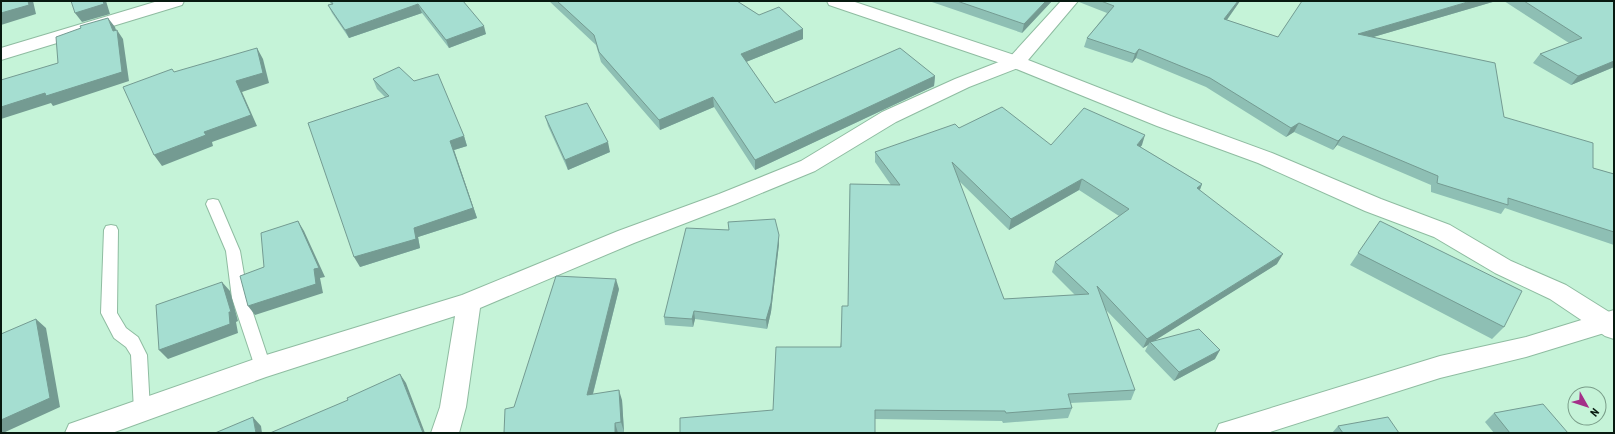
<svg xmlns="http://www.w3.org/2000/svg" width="1615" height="434" viewBox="0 0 1615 434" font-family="'Roboto Condensed',sans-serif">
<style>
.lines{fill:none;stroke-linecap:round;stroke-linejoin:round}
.lane-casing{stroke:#8fbca1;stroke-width:2}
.street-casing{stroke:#8fbca1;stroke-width:2}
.secondary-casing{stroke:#8fbca1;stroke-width:2}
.lane{fill:#fff;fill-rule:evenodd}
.street{fill:#fff;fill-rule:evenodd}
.secondary{fill:#fff;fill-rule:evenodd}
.wall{fill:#8ebfb4;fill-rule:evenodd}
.shaded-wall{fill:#749b92}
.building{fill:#a5ded1;stroke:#749b92;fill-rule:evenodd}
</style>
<rect width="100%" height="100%" fill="#c5f3d8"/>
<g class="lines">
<!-- lane casing -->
<g class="lane-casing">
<path id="lane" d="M 213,199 L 218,200 L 220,204 L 240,251 L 248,298 L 271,367 L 269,372 L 263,374 L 257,372 L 255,367 L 232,298 L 226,251 L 206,204 L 208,200 Z
M 111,225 L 116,226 L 118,230 L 117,313 L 126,328 L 138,337 L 147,355 L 150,410 L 148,415 L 142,417 L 136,415 L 134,410 L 131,355 L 126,347 L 114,338 L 101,313 L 104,230 L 106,226 Z"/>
</g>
<!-- street casing -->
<g class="street-casing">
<path id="street" d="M 158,1 L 184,1 L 182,5 L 1,60 L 1,48 Z
M 1061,1 L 1078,1 L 1023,66 L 969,87 L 896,122 L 815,171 L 735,204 L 634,243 L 480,308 L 466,407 L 459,433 L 431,433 L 440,407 L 455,316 L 266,377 L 112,433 L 65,433 L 69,424 L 263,356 L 462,295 L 618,231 L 719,194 L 801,161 L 882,112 L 955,79 L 1009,58 Z
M 1614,310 L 1614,330 L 1526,357 L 1440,378 L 1267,433 L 1215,433 L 1219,424 L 1229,421 L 1440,356 L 1526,337 Z"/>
</g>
<!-- secondary casing -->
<g class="secondary-casing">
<path id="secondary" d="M 827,1 L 852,1 L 1023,58 L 1171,116 L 1272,153 L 1381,199 L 1450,225 L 1511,261 L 1566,285 L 1614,315 L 1614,339 L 1605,336 L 1550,299 L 1495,273 L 1434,237 L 1365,211 L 1258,163 L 1157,126 L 1009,66 L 829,5 Z"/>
</g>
<!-- lane -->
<use href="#lane" class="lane"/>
<!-- street -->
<use href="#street" class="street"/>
<!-- secondary -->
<use href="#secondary" class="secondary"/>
</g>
<!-- wall -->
<path class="wall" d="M 329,1 L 463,1 L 486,34 L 449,48 L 422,13 L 349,38 L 332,13 L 328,5 L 331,4 Z
M 549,1 L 737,1 L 759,15 L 803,29 L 803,39 L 746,62 L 775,103 L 935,76 L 934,86 L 755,170 L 714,107 L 660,130 L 601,62 L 596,45 Z
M 929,1 L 1052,1 L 1022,33 Z
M 1078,1 L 1240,1 L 1227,20 L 1278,37 L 1496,1 L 1373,37 L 1504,117 L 1593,168 L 1614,174 L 1614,245 L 1505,208 L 1501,214 L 1431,192 L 1431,185 L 1337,145 L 1333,150 L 1294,132 L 1286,137 L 1206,87 L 1136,58 L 1132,63 L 1084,47 L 1087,38 L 1107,13 L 1079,2 Z
M 1504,1 L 1614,1 L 1614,67 L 1571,85 L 1533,63 L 1540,54 L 1569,43 Z
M 373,79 L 464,136 L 467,146 L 454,150 L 477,218 L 418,237 L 420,248 L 360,267 L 385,97 L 377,89 Z
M 545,116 L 610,152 L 568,170 L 548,126 Z
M 959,128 L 1051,145 L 1142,145 L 1140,147 L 1202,184 L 1200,190 L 1277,264 L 1155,340 L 1215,359 L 1174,381 L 1145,351 L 1148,345 L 1143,348 L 1105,309 L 1135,390 L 1131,400 L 1070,403 L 1072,408 L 1068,418 L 1003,423 L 1002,421 L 875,419 L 773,410 L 840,347 L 848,306 L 850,184 L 891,185 L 875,162 L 875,152 ZM 959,181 L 1009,230 L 1079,190 L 1119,216 L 1055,262 L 1052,272 L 1075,295 L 1004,299 Z
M 1380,221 L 1504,327 L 1492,339 L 1350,265 Z
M 779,244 L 771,312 L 767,329 L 695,319 L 693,327 L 665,325 L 664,317 Z
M 619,289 L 593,394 L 622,400 L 624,432 L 618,433 L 514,407 Z
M 1494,413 L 1568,433 L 1494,433 L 1485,422 Z
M 1338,426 L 1399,433 L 1332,433 Z"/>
<!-- shaded-wall -->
<path class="shaded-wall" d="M 28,1 L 33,1 L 36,14 L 1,25 L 1,13 Z
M 103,1 L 106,1 L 110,14 L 82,22 L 75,13 Z
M 1046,1 L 1052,1 L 1022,33 L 1024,24 Z
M 1238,1 L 1240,1 L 1221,28 L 1224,19 Z
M 1471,1 L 1496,1 L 1353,43 L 1358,34 Z
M 418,4 L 422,13 L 349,38 L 345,30 Z
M 108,18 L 115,27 L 118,36 L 117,30 L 123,39 L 129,81 L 53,106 L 51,103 L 1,119 L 1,107 L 113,31 Z
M 484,26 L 486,34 L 449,48 L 446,40 Z
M 803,29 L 803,39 L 741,64 L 741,54 Z
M 257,48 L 263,59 L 269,83 L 242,92 L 257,126 L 212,142 L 213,146 L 162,166 L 154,155 L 204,132 Z
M 1139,49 L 1136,58 L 1132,63 L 1135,54 Z
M 1614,61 L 1614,67 L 1571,85 L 1578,76 Z
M 935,76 L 934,86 L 755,170 L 755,160 Z
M 713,97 L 714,107 L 660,130 L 659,120 Z
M 1299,123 L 1294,132 L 1286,137 L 1291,128 Z
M 1145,135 L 1142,145 L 1134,155 L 1137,145 Z
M 464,136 L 467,146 L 454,150 L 477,218 L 418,237 L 420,248 L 360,267 L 354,257 L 450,141 Z
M 1343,136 L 1337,145 L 1333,150 L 1338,141 Z
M 608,142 L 610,152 L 568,170 L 565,160 Z
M 1082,179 L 1079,190 L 1009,230 L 1011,219 Z
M 1202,184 L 1198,194 L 1197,188 Z
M 298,221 L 304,231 L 325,277 L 320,278 L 323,293 L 255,315 L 248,306 Z
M 779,235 L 779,244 L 771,312 L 767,329 L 766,320 Z
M 1283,254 L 1277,264 L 1151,343 L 1150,342 L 1148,345 L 1143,348 L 1147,339 Z
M 616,279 L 619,289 L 590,405 L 587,395 Z
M 222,282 L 230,291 L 238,321 L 236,322 L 238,333 L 168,359 L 159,350 Z
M 694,311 L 695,319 L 693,327 L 692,319 Z
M 36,319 L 46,328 L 60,407 L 3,433 L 1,433 L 1,420 Z
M 1220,350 L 1215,359 L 1174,381 L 1179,372 Z
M 400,374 L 406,383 L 425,433 L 423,433 Z
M 619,390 L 622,400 L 624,432 L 621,422 Z
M 253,417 L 261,426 L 262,433 L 256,433 Z
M 615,423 L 618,433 L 615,433 Z"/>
<!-- building -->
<path class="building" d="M 1,1 L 28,1 L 29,5 L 1,13 Z
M 71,1 L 103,1 L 104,4 L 75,13 Z
M 331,1 L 463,1 L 484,26 L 446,40 L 418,4 L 345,30 L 328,5 L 333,4 Z
M 557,1 L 737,1 L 759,15 L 779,7 L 803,29 L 741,54 L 775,103 L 900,48 L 935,76 L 755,160 L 713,97 L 659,120 L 599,52 L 594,35 Z
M 957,1 L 1046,1 L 1024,24 Z
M 1101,1 L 1238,1 L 1224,19 L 1278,37 L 1302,1 L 1471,1 L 1358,34 L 1495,63 L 1504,117 L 1593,143 L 1593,168 L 1614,174 L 1614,232 L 1508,198 L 1508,205 L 1437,183 L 1438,176 L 1343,136 L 1338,141 L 1299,123 L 1291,128 L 1210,78 L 1139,49 L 1135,54 L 1087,38 L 1114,6 Z
M 1524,1 L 1614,1 L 1614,61 L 1578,76 L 1540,54 L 1582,38 Z
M 108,18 L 113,31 L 117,30 L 122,72 L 46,96 L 45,93 L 1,107 L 1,80 L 58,63 L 56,37 L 81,28 L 80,26 Z
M 257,48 L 263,73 L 236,81 L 251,115 L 204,132 L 206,135 L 154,155 L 123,87 L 172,69 L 174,72 Z
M 399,67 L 414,81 L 438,74 L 464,136 L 450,141 L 473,208 L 414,228 L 416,239 L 354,257 L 308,123 L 389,96 L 373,79 Z
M 587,103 L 608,142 L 565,160 L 545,116 Z
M 1002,107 L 1051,145 L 1084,108 L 1145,135 L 1137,145 L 1202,184 L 1197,188 L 1283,254 L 1147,339 L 1097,286 L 1135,390 L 1068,394 L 1072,408 L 1006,413 L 1005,411 L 875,410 L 875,433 L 680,433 L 680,418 L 773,410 L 776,347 L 841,347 L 842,306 L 848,306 L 850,184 L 900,185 L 875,152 L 955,124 L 959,128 ZM 952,162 L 1011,219 L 1082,179 L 1129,209 L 1055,262 L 1089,294 L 1004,299 Z
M 775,219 L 779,235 L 771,303 L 766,320 L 694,311 L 692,319 L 664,317 L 686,228 L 729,230 L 728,222 Z
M 298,221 L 319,268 L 314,269 L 316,284 L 248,306 L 240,276 L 264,267 L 261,233 Z
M 1380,221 L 1522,291 L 1504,327 L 1358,253 Z
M 556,276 L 616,279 L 587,395 L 619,390 L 621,422 L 615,423 L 615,433 L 504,433 L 505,409 L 514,407 Z
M 222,282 L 231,312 L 229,312 L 230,324 L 159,350 L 156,305 Z
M 36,319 L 50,398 L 1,420 L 1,334 Z
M 1199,329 L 1220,350 L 1179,372 L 1150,342 Z
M 400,374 L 423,433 L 270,433 L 348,400 L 347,398 Z
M 1543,404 L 1568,433 L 1510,433 L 1494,413 Z
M 253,417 L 256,433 L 215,433 Z
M 1388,417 L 1399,433 L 1343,433 L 1338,426 Z"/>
<!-- border -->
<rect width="1615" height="434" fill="none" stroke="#081910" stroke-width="4"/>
<!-- north arrow -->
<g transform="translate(1587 406) rotate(129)"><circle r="19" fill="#c5f3d8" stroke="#799c88"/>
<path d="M0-3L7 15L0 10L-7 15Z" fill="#a42f89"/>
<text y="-6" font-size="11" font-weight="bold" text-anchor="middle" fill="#081910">N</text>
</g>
</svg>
